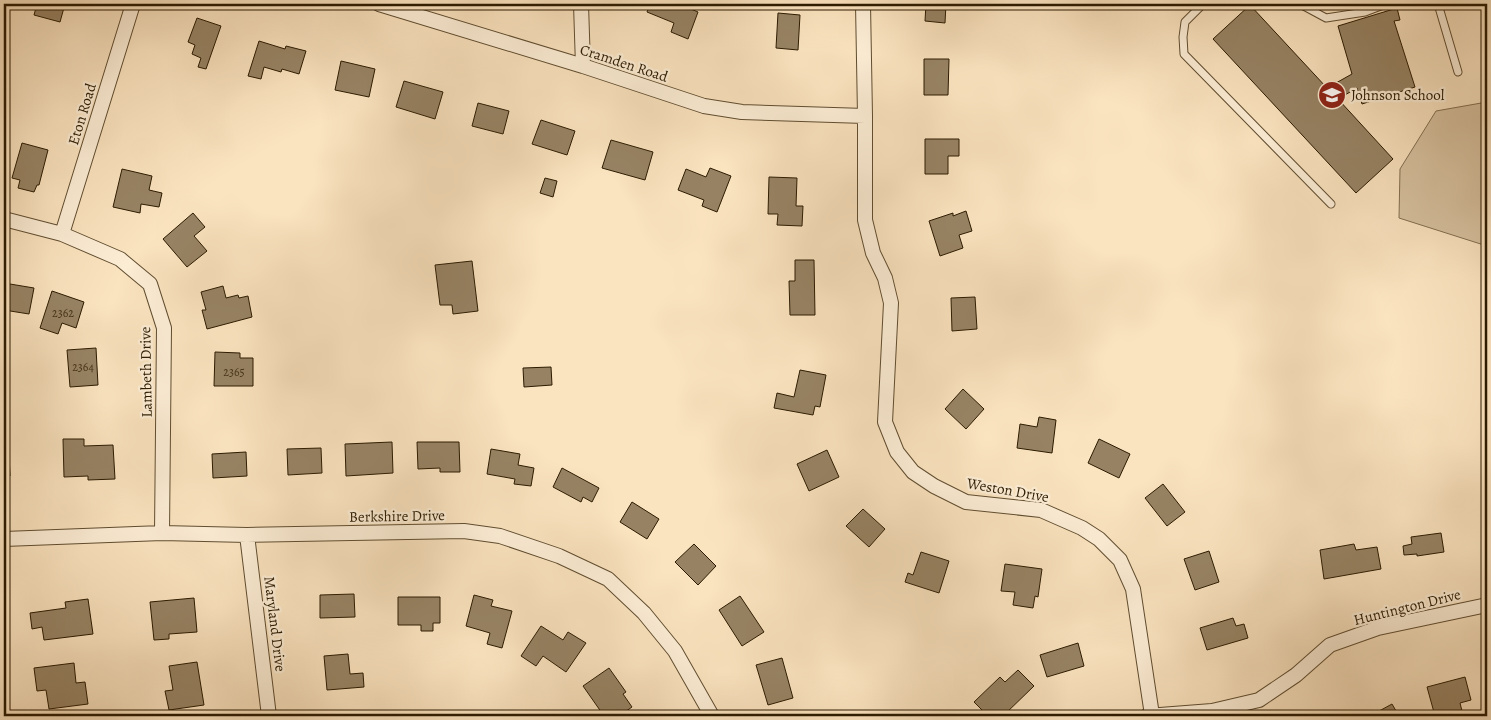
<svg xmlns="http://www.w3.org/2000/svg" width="1491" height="720" viewBox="0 0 1491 720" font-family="Alegreya,serif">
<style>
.green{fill:#d7c19f;stroke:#826e50}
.building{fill:#978364;stroke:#2c1b01}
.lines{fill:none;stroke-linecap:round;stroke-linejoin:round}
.service-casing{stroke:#604d30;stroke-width:9}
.minor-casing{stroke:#604d30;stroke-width:16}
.service{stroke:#fcedd5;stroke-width:7}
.minor{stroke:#fcedd5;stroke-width:14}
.labels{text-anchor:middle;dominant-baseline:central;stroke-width:4.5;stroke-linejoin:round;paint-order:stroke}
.number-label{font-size:12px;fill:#47351a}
.street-label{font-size:15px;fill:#2c1b01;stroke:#fcedd5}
.poi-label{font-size:15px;fill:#2c1b01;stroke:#fcedd5;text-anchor:start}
</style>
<rect width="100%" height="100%" fill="#fae3bf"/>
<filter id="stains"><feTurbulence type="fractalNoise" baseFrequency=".004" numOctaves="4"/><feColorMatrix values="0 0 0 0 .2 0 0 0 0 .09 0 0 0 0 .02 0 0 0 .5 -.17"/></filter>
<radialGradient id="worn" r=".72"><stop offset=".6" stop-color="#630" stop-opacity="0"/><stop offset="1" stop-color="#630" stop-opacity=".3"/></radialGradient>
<!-- green -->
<path class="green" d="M 1487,102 L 1487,246 L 1399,218 L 1400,169 L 1436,111 Z"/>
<!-- building -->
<path class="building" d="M 37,4 L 65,4 L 60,22 L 34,15 Z
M 650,4 L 679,4 L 698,12 L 688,39 L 671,32 L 674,23 L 647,12 Z
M 926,4 L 946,4 L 945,23 L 925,21 Z
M 1250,5 L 1327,88 L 1352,74 L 1338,26 L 1397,8 L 1400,20 L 1394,21 L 1415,87 L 1362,104 L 1357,88 L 1338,99 L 1393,159 L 1356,193 L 1213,39 Z
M 778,13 L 800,15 L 798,50 L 776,48 Z
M 197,18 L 221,26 L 206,69 L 198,67 L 201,58 L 192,54 L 195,45 L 188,42 Z
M 259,41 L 285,49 L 286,46 L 306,51 L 299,74 L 282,69 L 281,72 L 264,67 L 261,79 L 248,76 Z
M 924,59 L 949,59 L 948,95 L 924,95 Z
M 341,61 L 375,69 L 369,97 L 335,90 Z
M 404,81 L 443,92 L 435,119 L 396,107 Z
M 478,103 L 509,111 L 503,134 L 472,126 Z
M 541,120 L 575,131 L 567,155 L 532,144 Z
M 925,139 L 959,139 L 959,156 L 948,156 L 948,174 L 925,174 Z
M 611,140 L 653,152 L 645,180 L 602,168 Z
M 22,143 L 48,150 L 39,185 L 37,185 L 34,192 L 18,188 L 20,180 L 12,178 Z
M 710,168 L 731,176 L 717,212 L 702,206 L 704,200 L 678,190 L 686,169 L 706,177 Z
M 122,169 L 152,176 L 149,190 L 162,193 L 159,207 L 141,204 L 140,213 L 113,207 Z
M 769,177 L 797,178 L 796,206 L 803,206 L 802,226 L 777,225 L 778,214 L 768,214 Z
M 545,178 L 557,181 L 553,197 L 540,193 Z
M 966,211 L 972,231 L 959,235 L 963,248 L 940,256 L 929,221 L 953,213 L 953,216 Z
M 193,213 L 205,227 L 194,236 L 207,251 L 187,267 L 163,239 Z
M 795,260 L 814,260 L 815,315 L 790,315 L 789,281 L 795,281 Z
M 472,261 L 478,311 L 453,314 L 452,305 L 440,305 L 435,265 Z
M 4,283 L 34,288 L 29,314 L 4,310 Z
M 223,286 L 226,298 L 238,295 L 239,298 L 248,296 L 252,317 L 207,329 L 202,310 L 206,310 L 201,292 Z
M 52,291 L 84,302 L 76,328 L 62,323 L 58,334 L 40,328 Z
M 975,297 L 977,329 L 952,331 L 951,298 Z
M 96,348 L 98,385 L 70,387 L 67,350 Z
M 215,352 L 240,353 L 240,358 L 253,358 L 253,386 L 214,386 Z
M 551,367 L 552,385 L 524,387 L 523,368 Z
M 800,370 L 826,375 L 820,407 L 815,406 L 813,415 L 774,408 L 777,393 L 794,397 Z
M 963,389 L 984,409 L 966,429 L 945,409 Z
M 1039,417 L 1056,420 L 1052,453 L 1017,448 L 1020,424 L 1037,427 Z
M 63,439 L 84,439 L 84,446 L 113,445 L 115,479 L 88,480 L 88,476 L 64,477 Z
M 1099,439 L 1130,454 L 1119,478 L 1088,463 Z
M 392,442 L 393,473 L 346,476 L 345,444 Z
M 417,442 L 459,442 L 460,472 L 440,472 L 440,468 L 418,469 Z
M 321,448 L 322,473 L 288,475 L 287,449 Z
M 491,449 L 520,454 L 518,465 L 534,468 L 531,486 L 514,484 L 515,479 L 487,474 Z
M 827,450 L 839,477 L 809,491 L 797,464 Z
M 246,452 L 247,476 L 213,478 L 212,454 Z
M 4,456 L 9,456 L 10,476 L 4,476 Z
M 562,468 L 599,488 L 592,502 L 583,497 L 581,502 L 553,487 Z
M 1163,484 L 1185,512 L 1167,526 L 1145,498 Z
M 632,502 L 659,519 L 647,539 L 620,522 Z
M 863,509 L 885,529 L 869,547 L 846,526 Z
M 1441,533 L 1444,552 L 1417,556 L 1417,554 L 1404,555 L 1403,546 L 1412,544 L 1411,537 Z
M 694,544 L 716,566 L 698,585 L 675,562 Z
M 1354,544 L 1356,550 L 1377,547 L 1381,569 L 1324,579 L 1320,550 Z
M 1209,551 L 1219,582 L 1195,590 L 1184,559 Z
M 921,552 L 949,561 L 939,593 L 905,582 L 908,573 L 913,575 Z
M 1005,564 L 1042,569 L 1038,597 L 1035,596 L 1033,608 L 1013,605 L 1015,592 L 1001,591 Z
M 354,594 L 355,617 L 320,618 L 320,595 Z
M 474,595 L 493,600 L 491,606 L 512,611 L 502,648 L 487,644 L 490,633 L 466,626 Z
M 740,596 L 764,632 L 742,646 L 719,610 Z
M 398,597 L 440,597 L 440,623 L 433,623 L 433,631 L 421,631 L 421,625 L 398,625 Z
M 194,598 L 197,632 L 169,634 L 169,639 L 154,640 L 150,602 Z
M 88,599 L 93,634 L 44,640 L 42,627 L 32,629 L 30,613 L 66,608 L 65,602 Z
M 1233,618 L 1236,626 L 1244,624 L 1248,638 L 1207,650 L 1200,628 Z
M 541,626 L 563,640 L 568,632 L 586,643 L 566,672 L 543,656 L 536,666 L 521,656 Z
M 1078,643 L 1084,666 L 1047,677 L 1040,655 Z
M 348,654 L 350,674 L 363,673 L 364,687 L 327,690 L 324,656 Z
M 782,658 L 793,698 L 768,705 L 756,665 Z
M 197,662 L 204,705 L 169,710 L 165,691 L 173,690 L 169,666 Z
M 74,663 L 76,683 L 85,682 L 88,704 L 49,709 L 46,690 L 37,691 L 34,668 Z
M 609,668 L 626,692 L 623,694 L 632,707 L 619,716 L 604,716 L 583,686 Z
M 1018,670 L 1034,686 L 1003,716 L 988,716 L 974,702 L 1000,677 L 1005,682 Z
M 1465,677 L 1471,700 L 1460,703 L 1462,711 L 1444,716 L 1435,716 L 1427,687 Z
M 1392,704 L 1399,716 L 1370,716 Z"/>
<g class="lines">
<!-- service casing -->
<g class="service-casing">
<path id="service" d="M 1203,4 L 1185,22 L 1183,37 L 1184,54 L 1331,204
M 1300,4 L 1326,18 L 1365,12 L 1386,4
M 1438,4 L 1458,72"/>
</g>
<!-- minor casing -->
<g class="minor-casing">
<path id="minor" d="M 379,4 L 583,66 L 704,106 L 742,112 L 865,116
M 581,4 L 583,66
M 863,4 L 865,116 L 865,220 L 873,253 L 885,278 L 891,303 L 885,422 L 897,452 L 913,472 L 934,486 L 966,502 L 1041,510 L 1082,528 L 1099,539 L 1120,560 L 1133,589 L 1152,715
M 4,219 L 62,234 L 120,259 L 150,284 L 164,328 L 162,533
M 62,234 L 133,4
M 247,535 L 269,716
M 4,539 L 162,533 L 247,535 L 464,531 L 500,536 L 559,556 L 608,579 L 644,613 L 675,651 L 712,716
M 1147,716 L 1212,711 L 1259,700 L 1296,675 L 1330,645 L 1378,628 L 1487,605"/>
</g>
<!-- service -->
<use href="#service" class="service"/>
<!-- minor -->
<use href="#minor" class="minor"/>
</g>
<!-- icons -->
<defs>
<g id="school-disc" transform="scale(1.4375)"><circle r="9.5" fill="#8f2418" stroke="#fcedd5"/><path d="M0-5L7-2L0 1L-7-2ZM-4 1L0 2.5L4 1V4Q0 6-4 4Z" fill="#fff"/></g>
</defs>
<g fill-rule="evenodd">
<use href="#school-disc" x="1332" y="95"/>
</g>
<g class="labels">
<!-- number labels -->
<g class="number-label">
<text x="63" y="313">2362</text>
<text x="83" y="367">2364</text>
<text x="234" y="372">2365</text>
</g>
<!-- street labels -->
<g class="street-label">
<text transform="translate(624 63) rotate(18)">Cramden Road</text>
<text transform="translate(82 114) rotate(-73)">Eton Road</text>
<text transform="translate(146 372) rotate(-91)">Lambeth Drive</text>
<text transform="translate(1008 490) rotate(10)">Weston Drive</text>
<text transform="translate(397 516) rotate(-1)">Berkshire Drive</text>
<text transform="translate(1407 607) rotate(-14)">Huntington Drive</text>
<text transform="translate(275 624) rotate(83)">Maryland Drive</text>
</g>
<!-- poi labels -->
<g class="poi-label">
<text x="1351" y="95">Johnson School</text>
</g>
</g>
<!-- margin -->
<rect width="1491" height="720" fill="none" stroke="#fae3bf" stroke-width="20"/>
<rect x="5" y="5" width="1481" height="710" fill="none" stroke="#2c1b01" stroke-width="2.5"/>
<rect x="10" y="10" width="1471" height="700" fill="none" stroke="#2c1b01"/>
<rect width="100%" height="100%" filter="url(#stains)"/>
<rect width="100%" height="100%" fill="url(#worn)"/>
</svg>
